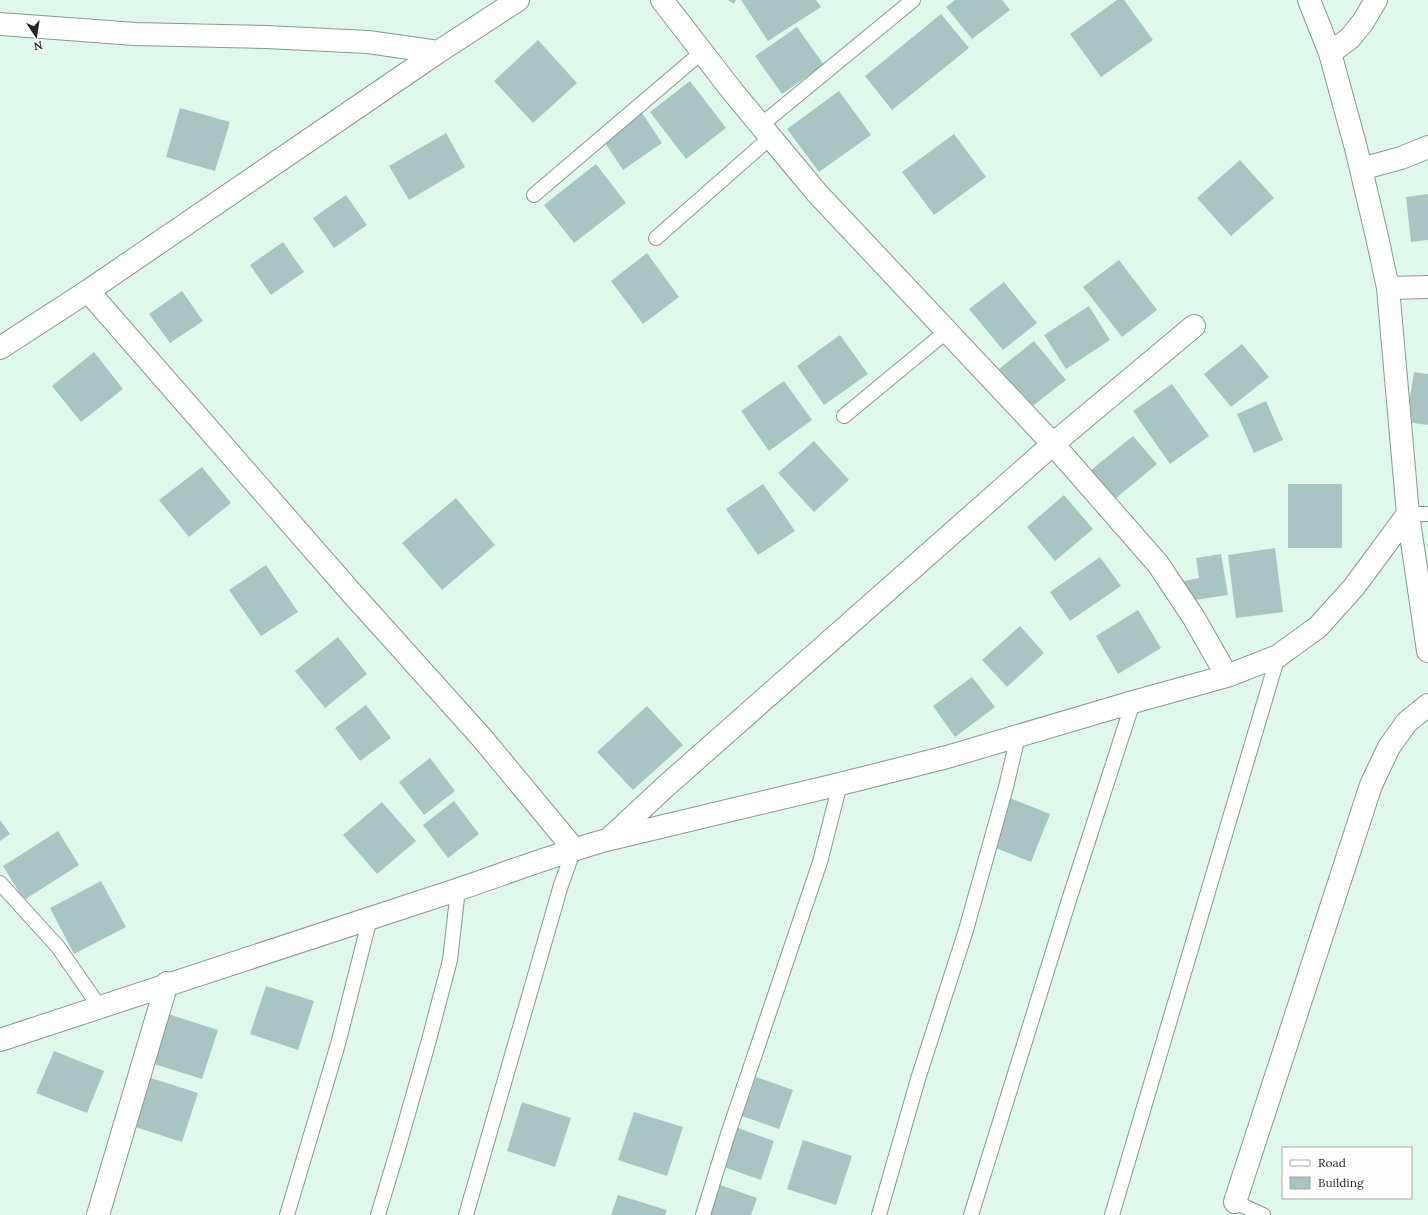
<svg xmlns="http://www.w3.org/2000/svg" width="1428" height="1215" viewBox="0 0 1428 1215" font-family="Lora,serif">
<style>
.building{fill:#a8c5c4}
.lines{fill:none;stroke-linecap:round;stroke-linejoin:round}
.lane-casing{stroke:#849b8f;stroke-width:16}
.street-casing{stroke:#849b8f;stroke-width:24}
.lane{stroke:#fff;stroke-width:14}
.street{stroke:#fff;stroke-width:22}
</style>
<rect width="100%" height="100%" fill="#dff8eb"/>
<!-- building -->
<path class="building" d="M 728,0 L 736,0 L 734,4 Z
M 741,0 L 816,0 L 821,7 L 768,41 Z
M 955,0 L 1002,0 L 1010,10 L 972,39 L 946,7 Z
M 1117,0 L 1124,0 L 1153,40 L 1101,77 L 1070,34 Z
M 941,14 L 969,48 L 892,110 L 865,76 Z
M 797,27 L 824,65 L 782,94 L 755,56 Z
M 538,40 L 577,83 L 533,123 L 494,81 Z
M 690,81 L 726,128 L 686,159 L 650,112 Z
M 839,91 L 871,135 L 819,172 L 787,129 Z
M 180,108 L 230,122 L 215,171 L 166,157 Z
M 642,113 L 662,143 L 623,170 L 603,140 Z
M 446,133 L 465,167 L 409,200 L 389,166 Z
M 954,134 L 986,177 L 934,215 L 902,172 Z
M 1240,160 L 1274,198 L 1231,236 L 1197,198 Z
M 596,164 L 626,203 L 574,243 L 544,205 Z
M 1428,194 L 1428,240 L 1411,242 L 1406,197 Z
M 346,195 L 367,225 L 334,248 L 313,218 Z
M 283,242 L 304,272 L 271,295 L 250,265 Z
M 647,253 L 679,297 L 643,324 L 611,281 Z
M 1119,260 L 1157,310 L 1122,337 L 1083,287 Z
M 1004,282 L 1037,323 L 1003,350 L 969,309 Z
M 182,291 L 203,321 L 170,343 L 149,314 Z
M 1089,306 L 1110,340 L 1066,369 L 1044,335 Z
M 840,335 L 868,374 L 824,405 L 797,366 Z
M 1034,341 L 1066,380 L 1030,408 L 999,369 Z
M 1242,344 L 1269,377 L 1231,407 L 1204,374 Z
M 94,352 L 123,389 L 81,422 L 52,386 Z
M 1414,372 L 1428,374 L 1428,425 L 1406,422 Z
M 784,381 L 812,420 L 769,451 L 741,411 Z
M 1172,384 L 1209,436 L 1170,464 L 1133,411 Z
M 1266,401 L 1283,440 L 1254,453 L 1237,414 Z
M 1133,436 L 1157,464 L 1115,499 L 1091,470 Z
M 814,441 L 849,480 L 814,512 L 778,473 Z
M 202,467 L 231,503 L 189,537 L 159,500 Z
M 763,484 L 795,531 L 758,555 L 726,509 Z
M 1288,484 L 1342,484 L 1342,548 L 1288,548 Z
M 1064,495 L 1093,529 L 1055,561 L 1027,527 Z
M 456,498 L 495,545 L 442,590 L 402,543 Z
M 1275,548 L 1283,612 L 1236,618 L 1228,555 Z
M 1221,554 L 1228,595 L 1188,601 L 1184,581 L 1199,578 L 1196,558 Z
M 1100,557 L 1121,586 L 1070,621 L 1050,592 Z
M 266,565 L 298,612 L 261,636 L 229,590 Z
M 1138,610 L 1161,648 L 1118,674 L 1096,636 Z
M 1020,626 L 1044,653 L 1007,687 L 982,660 Z
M 338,637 L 367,674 L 325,708 L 295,671 Z
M 972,677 L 995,707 L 955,737 L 933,706 Z
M 366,705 L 391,738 L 360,761 L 335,728 Z
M 647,706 L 683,745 L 633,790 L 597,752 Z
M 430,758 L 455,791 L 424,815 L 399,782 Z
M 1002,795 L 1050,814 L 1031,862 L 983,843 Z
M 454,801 L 479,834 L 448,858 L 423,825 Z
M 382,802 L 416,841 L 377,874 L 343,835 Z
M 0,820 L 10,834 L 0,841 Z
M 58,831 L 79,865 L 24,900 L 3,866 Z
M 101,881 L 126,927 L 74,954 L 50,908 Z
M 266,986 L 314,1001 L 298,1050 L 250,1034 Z
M 168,1014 L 218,1030 L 202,1079 L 151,1063 Z
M 54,1051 L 104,1071 L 87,1113 L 36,1093 Z
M 148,1077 L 198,1093 L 182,1142 L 132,1126 Z
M 756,1077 L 793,1090 L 779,1129 L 742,1116 Z
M 522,1102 L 571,1118 L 555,1167 L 507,1151 Z
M 634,1112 L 683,1127 L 667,1176 L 618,1160 Z
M 738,1128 L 774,1141 L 761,1180 L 724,1167 Z
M 803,1140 L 852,1156 L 836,1205 L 787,1189 Z
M 720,1185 L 757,1198 L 751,1215 L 710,1215 Z
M 618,1195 L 667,1210 L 665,1215 L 611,1215 Z"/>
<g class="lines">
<!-- lane casing -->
<g class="lane-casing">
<path id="lane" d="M 761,125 L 913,0
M 534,195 L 702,52
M 656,238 L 771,137
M 844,416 L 947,331
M 1408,514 L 1428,514
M 0,883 L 58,947 L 99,1006
M 1235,1202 L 1263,1215
M 287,1215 L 338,1044 L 370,918
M 378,1215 L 399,1145 L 429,1040 L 450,960 L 458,889
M 466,1215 L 561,885 L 574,849
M 703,1215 L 727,1137 L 820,862 L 840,784
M 879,1215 L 918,1079 L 966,930 L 1006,787 L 1018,736
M 971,1215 L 1069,900 L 1133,702
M 1112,1215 L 1278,656"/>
</g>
<!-- street casing -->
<g class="street-casing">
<path id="street" d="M 662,0 L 733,92 L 817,193 L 1053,444 L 1158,564 L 1194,618 L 1227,676
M 1309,0 L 1330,53 L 1356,148 L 1377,237 L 1388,288 L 1408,514 L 1428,651
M 0,24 L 135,34 L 266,37 L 368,42 L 438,52
M 1330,53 L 1350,38 L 1363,22 L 1376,0
M 1361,169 L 1401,158 L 1428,147
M 1388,288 L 1428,287
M 88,291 L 349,590 L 482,738 L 574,849
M 0,348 L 88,291 L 438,52 L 518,0
M 610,838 L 666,786 L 1053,444 L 1194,326
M 0,1040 C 145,991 290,944 435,897 C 494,878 551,855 610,839 L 840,784 L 947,757 L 1133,702 L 1227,676 L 1278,656 L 1318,627 L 1354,587 L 1408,514
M 1235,1202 L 1371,785 L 1389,747 L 1407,722 L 1428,705
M 98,1215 L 167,983"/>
</g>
<!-- lane -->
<use href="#lane" class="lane"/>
<!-- street -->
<use href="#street" class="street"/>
</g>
<!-- legend -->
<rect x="1282" y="1147" width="130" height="52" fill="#fefefe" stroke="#a4a8a6"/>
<rect x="1290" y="1160" width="20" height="6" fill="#ffffff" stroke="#a4a8a6"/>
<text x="1318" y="1167" font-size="12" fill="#1d2622">Road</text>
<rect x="1290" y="1177" width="20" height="12" fill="#a8c5c4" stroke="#a4a8a6"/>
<text x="1318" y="1187" font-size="12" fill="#1d2622">Building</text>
<!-- north arrow -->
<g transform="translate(36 36) rotate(168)" stroke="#fefefe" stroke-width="3" paint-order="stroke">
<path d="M0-3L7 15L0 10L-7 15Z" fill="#1d2622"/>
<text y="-6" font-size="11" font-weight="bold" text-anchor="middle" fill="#1d2622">N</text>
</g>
</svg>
